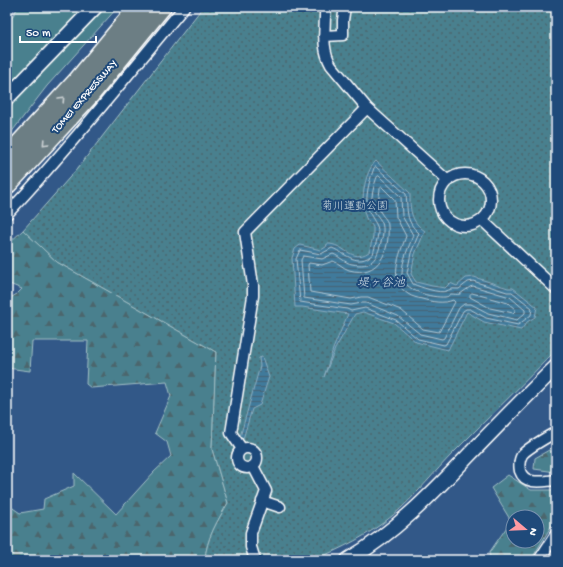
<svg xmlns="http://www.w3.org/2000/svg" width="563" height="567" viewBox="0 0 563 567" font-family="'Gochi Hand','Klee One',sans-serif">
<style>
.industrial{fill:url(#industrial-grid)}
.green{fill:#4a808e;stroke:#a4c0c6}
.forest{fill:url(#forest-firs);stroke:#a4c0c6;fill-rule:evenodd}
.park{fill:url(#park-dots);stroke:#a4c0c6}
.water{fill:url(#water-rules);stroke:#8dafc3}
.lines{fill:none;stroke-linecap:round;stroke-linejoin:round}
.shore{stroke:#b3cad7;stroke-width:1}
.street-casing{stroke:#fff;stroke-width:13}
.secondary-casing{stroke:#fff;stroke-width:17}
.highway-casing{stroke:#fff;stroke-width:22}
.street{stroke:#1f4a7a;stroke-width:10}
.secondary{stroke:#1f4a7a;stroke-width:14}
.highway{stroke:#6c7e84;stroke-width:19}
.oneway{stroke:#ccd2d4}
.labels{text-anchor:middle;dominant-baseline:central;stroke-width:4;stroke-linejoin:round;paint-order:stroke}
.street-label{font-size:11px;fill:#fff;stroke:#1f4a7a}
.park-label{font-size:11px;fill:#d2dfe3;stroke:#1f4a7a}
.water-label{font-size:12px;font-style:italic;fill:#d0dee6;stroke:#1f4a7a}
</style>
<defs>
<pattern id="industrial-grid" width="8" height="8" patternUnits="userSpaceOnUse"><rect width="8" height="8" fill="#446594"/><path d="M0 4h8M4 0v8" fill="none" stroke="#607ca4"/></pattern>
<pattern id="forest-firs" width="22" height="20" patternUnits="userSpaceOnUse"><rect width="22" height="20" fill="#4a808e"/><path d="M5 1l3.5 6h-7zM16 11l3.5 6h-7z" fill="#4b666d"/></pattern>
<pattern id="park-dots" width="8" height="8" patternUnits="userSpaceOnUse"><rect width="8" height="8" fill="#4a808e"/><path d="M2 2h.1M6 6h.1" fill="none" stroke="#4b666d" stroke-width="1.8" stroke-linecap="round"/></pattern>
<pattern id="water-rules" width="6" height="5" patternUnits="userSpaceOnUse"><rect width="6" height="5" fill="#417a9b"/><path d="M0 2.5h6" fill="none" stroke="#466374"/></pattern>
</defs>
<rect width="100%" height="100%" fill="#325888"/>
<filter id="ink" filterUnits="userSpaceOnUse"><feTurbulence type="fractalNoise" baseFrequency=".025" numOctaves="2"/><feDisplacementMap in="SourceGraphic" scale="8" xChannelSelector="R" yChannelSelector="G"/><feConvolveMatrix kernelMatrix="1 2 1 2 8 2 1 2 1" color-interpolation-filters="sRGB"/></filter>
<g filter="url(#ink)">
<!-- industrial -->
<path class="industrial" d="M 7,7 L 17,7 L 7,25 Z"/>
<!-- green -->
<path class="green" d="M 18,7 L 118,7 L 47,86 L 7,138 L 7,26 Z"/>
<!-- forest -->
<path class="forest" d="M 23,230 L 57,262 L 216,352 L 212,449 L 228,503 C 218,520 206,539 205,560 L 7,560 L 7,504 L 20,513 L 43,509 L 44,499 L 74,486 L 74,473 L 116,514 L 154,472 L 171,456 L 167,442 L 155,433 L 171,396 L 167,382 L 91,388 L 86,384 L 88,341 L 32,341 L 30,371 L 7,368 L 7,300 L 17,294 L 22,289 L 7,283 L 7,245 Z
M 556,446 L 556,472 L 534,469 L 535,458 Z
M 508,475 L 531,490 L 556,490 L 556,518 L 531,560 L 491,560 L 489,553 L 511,521 L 491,488 ZM 513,517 L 537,517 L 537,541 L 513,541 Z"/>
<!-- park -->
<path class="park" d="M 203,7 L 556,7 L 556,350 C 523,384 489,417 455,451 C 434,472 415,497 392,516 C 369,535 341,549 313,560 L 205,560 C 206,539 218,520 228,503 L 212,449 L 216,352 L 57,262 L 23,230 L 77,169 Z"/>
<!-- water -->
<path class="water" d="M 376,161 L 410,193 C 410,209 410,221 425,231 L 415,254 L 411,274 L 416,282 L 432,286 L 445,288 L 450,283 L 457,286 L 466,278 L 474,277 L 508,288 L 513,288 L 537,307 L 535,317 L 527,322 L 521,330 L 484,322 L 467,312 L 448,350 L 416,342 L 394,323 L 363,312 L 355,314 L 335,349 L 324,377 L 333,349 L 348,314 L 302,307 L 295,307 L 292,258 L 295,249 L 300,245 L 321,250 L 326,247 L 327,244 C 344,243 351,264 369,252 L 373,237 L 373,227 C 372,225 369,222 367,220 C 359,205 364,172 376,161 Z
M 262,357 L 269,377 L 260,405 L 252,409 L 243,439 L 240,437 L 260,366 L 259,358 Z"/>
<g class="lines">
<!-- shore -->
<path class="shore" d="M 376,167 L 406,194 C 408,211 405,221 419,233 L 411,253 L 407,273 L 413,284 C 420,287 440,294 446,291 C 455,288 449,289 459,289 L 468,282 L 473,281 L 507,292 L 512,292 L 532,308 L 531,315 L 518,325 L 486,318 L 470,309 L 466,309 L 463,311 L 446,344 L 444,345 L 418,339 L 396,320 L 365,308 L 351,311 L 347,309 L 300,302 L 296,259 L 300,250 L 321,254 L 332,248 C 347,254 357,268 373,254 C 375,246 381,231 376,224 C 372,217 368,212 367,204 C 366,192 370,179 374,168 Z
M 379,176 L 401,197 L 402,216 L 413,235 C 409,248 402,259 402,274 C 402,291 432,298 445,297 C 451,296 446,296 451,294 C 454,294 457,295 460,294 L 470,287 L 473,286 L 510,297 L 525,310 L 525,313 L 517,320 L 488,313 L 471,304 L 464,304 L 459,308 L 444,338 L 442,339 L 420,334 L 398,316 L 366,303 L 362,303 L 351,305 L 304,298 L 301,260 L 303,256 L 322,259 L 333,254 C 339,256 345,263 352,264 C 372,268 377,259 381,242 C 383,237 384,228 382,223 C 379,216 373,213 372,204 C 371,196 374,185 377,177 Z
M 382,187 L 395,200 L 396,217 L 406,236 C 400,254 387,280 408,294 C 412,297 418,298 422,299 C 432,302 444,304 453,300 L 455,302 L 439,332 L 423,329 L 401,310 L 368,297 L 361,297 L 351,299 L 310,292 L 308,265 L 309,263 L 322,265 L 333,261 C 339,263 343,268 349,270 C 379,278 390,251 388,226 C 388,220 384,218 381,213 C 377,206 379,197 380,189 Z
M 472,293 L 508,303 L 515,309 L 515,311 L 513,313 L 490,308 L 470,297 L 470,295 Z"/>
<!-- street casing -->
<g class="street-casing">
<path id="street" d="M 325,7 C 326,27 320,46 331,65 L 367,108 L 448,181
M 324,36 L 343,35 L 343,20 L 345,7
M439 200a26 26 0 1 1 52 0a26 26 0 1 1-52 0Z
M 7,214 C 69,148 126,77 184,7
M 482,220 L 556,289
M 556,432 C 549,436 525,450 522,455 C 519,460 519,466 520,471 C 525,486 544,481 556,480
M237 458a10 10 0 1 1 20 0a10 10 0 1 1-20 0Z
M 242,449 L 231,433 L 253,296 L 253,285 L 245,232 L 367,108
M 253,466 L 266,491 L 251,533 L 251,547 L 255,560
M 262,501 L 280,507
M 539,560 L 556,534"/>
</g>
<!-- secondary casing -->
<g class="secondary-casing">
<path id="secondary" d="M 7,98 L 95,7
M 348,560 C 394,533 431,495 468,456 C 497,426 526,396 556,367"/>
</g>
<!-- highway casing -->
<g class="highway-casing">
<path id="highway" d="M 7,158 L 77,82 L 139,7
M 7,184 L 90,94 L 161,7"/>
</g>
<!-- street -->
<use href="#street" class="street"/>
<!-- secondary -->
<use href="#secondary" class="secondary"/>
<!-- highway -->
<use href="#highway" class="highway"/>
</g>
<!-- one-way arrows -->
<defs><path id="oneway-chevron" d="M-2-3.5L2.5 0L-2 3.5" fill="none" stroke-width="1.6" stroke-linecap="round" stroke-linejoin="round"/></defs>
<g class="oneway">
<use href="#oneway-chevron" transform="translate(62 99) rotate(-47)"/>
<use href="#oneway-chevron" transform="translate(45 143) rotate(133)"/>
</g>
</g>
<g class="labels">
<!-- street labels -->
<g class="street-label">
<text transform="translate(85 97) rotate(-49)">TOMEI EXPRESSWAY</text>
</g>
<!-- park labels -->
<g class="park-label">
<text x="355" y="207">菊川運動公園</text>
</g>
<!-- water labels -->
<g class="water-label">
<text x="381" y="284">堤ヶ谷池</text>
</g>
</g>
<!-- margin -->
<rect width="563" height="567" fill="none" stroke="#1f4a7a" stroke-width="24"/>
<rect x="12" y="12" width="539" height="543" fill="none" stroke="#fff" stroke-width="1.5" filter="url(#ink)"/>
<!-- north arrow -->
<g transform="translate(525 529) rotate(109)"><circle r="19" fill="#1f4a7a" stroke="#7992af"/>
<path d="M0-3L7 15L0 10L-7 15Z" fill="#ff9aa2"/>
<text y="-6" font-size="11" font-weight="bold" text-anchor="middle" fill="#ffffff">N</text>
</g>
<!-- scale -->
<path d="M20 36v6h76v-6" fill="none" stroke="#ffffff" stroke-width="2"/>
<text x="26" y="36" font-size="12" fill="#ffffff" stroke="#1f4a7a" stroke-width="3" paint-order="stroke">50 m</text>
</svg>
